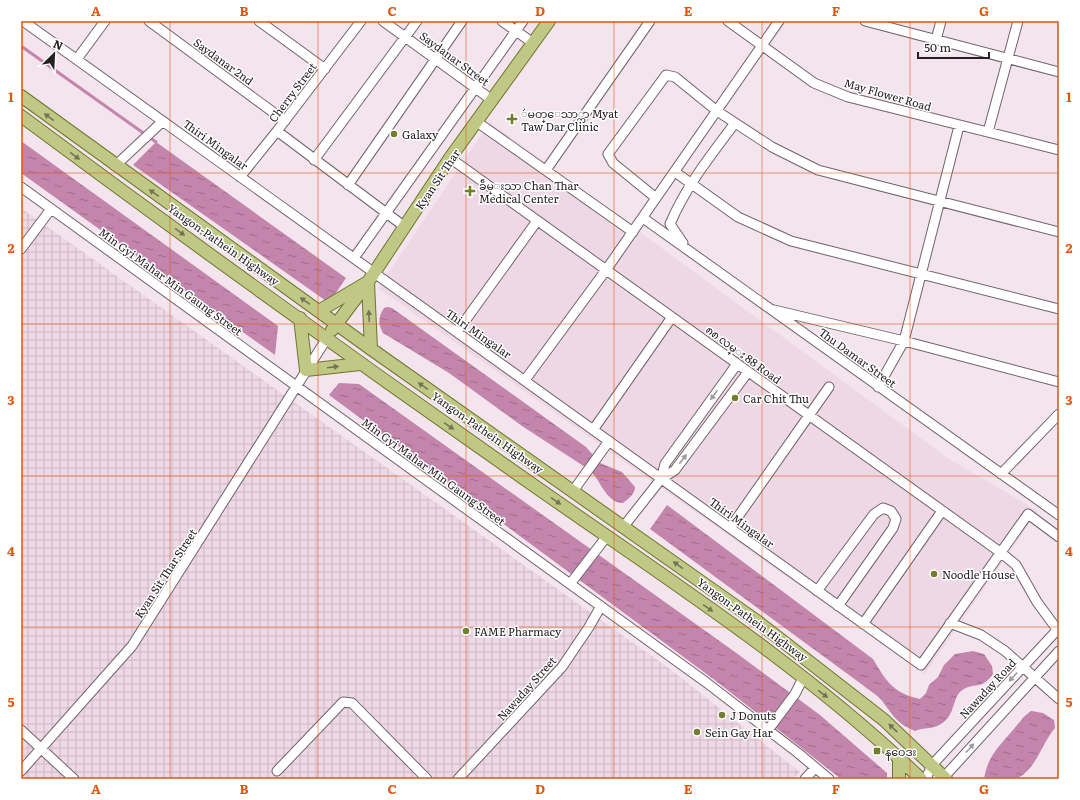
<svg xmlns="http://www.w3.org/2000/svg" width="1080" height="800" viewBox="0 0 1080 800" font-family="Literata,'Noto Sans Myanmar',serif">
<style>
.built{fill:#efd8e6}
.industrial{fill:url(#industrial-grid)}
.water{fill:url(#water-ripples)}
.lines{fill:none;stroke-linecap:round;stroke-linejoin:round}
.stream{stroke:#c385ac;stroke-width:3}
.minor-casing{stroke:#70636b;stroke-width:11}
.major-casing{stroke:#6e762d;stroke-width:14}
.minor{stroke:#fff;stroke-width:9}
.major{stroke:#bfc985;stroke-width:12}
.oneway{fill:#727454}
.oneway2{fill:#9d9b9c}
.grid{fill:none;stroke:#de560d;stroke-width:1;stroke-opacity:0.55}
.poi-dot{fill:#717e2c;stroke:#fff;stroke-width:1.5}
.labels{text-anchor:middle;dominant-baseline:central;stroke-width:3;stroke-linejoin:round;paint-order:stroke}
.street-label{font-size:11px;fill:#262023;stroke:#fff}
.poi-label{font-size:11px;fill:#262023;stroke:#fff;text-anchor:start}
.neatline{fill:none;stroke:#de560d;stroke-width:1.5}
.grid-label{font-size:13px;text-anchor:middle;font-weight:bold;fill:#de560d}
</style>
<defs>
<pattern id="industrial-grid" width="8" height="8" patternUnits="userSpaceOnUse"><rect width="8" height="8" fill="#efd8e6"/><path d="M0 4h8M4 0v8" fill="none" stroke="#cdb9c5"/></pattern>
<pattern id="water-ripples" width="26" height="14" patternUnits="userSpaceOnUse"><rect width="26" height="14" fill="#c385ac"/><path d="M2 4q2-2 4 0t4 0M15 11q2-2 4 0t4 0" fill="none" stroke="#9e6c8c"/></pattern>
</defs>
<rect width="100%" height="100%" fill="#f3e4ed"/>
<!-- built -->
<path class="built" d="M 490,122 L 949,459 L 1038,511 L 925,674 L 378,288 Z"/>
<!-- industrial -->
<path class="industrial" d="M 21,208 L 670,669 L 800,772 L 793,779 L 21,779 Z"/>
<!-- water -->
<path class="water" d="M 21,141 L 278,326 L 275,355 L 21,173 Z
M 156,142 L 346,278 L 329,303 L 133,165 Z
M 387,307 L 392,308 L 586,447 L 600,463 L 622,472 L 635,487 C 635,494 629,498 623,503 C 608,503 602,485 594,475 C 592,472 588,469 585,467 L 522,426 L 449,373 L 383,333 C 378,324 378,317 384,308 Z
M 339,383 L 359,384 L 735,652 L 820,715 L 887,773 L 887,779 L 841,779 L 716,681 L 329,395 Z
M 667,505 L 873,659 C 886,681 893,693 920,699 L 926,693 L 929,685 L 938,677 L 944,665 L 955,654 L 973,651 L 984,654 L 992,666 L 993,674 C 981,690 977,682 964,689 C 951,696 957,714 941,724 C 932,730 924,727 915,731 C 897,723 894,717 883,702 C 879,696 870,691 864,686 L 650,529 Z
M 1031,711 L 1043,713 L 1054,720 L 1055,728 C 1041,744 1037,769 1016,779 C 1011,781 991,779 984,779 C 988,753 1003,743 1018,724 C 1023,718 1025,715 1031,711 Z"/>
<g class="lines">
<!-- stream -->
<path class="stream" d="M 21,46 L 156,142"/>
<!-- minor casing -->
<g class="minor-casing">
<path id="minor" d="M 23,21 L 921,665 L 1028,514 L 1059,537
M 149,21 L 285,121
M 259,21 L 325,69
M 383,21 L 492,100
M 502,21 L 533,43
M 728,21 L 814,83 L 848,97 L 1059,150
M 865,21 L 1059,72
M 936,40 L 941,21
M 77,59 L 105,21
M 477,122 L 633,232
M 277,131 L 405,227
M 988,132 L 1018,21
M 450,158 L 1000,552 L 1016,565 L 1037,602 L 1059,632
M 314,160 L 417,21
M 115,166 L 163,121
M 546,170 L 650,21
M 675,172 L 738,217 L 791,241 L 1059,309
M 240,177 L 277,131 L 361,21
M 348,185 L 462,21
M 21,187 L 707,683 L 798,753 L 829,779
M 656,198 L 613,163 L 608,154 L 666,75 L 675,77 L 717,111 L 772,147 L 818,170 L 1059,232
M 643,218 L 1059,515
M 683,243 L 670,224 C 686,186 711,155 735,123
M 21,249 L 51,209
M 354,258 L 523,21
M 774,310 L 904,341 L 1059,382
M 457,332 L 537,221
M 737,364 L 665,464 L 661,479 L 675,470 L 748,372
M 525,380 L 606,270 L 779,21
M 878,387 L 904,341 L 959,126
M 593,430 L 672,317
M 1001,474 L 1059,414
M 573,491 L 609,441
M 624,526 L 661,479
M 730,528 L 829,387
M 570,584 L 607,536
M 817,591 L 874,514 L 883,508 L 891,511 L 896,519 L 893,528 L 838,606
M 950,623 L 981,635 L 1005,651 L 1059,699
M 863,624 L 942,511
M 21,730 L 74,779
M 768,730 L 795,694 L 803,678
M 21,771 L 132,646 L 327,338
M 277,771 L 343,702 L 352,703 L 427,779
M 458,779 L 562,667 L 589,627 L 601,606
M 805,779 L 815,768
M 926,779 L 932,765 L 1059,628
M 937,779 L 944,777 L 1059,651"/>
</g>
<!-- major casing -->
<g class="major-casing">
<path id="major" d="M 21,96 L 371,349 L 758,622 L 884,720 L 946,779
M 21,116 C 191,242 363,366 536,487 C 667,579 805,667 921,779
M 319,311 L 368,282 L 371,349
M 300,318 L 306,370 L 360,364
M 332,330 L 368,282 L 450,158 L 549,21
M 899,779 L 899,758"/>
</g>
<!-- minor -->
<use href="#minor" class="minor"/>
<!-- major -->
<use href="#major" class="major"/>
</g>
<!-- one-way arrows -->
<defs><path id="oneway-solid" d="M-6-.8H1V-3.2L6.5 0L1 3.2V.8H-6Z"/></defs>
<g class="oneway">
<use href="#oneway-solid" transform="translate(49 117) rotate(-144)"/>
<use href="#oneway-solid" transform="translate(75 156) rotate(36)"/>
<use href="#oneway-solid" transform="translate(154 193) rotate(-145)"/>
<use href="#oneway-solid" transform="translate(180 232) rotate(36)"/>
<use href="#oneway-solid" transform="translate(305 301) rotate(-145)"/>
<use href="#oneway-solid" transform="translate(369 316) rotate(-93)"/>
<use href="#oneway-solid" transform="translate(333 367) rotate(-7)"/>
<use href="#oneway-solid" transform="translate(423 386) rotate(-145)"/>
<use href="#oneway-solid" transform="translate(449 426) rotate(35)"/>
<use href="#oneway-solid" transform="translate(556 501) rotate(35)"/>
<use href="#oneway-solid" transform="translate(678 565) rotate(-144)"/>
<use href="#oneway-solid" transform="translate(708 608) rotate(35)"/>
<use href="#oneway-solid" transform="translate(823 694) rotate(37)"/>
<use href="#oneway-solid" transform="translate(893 728) rotate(-137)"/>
</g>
<g class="oneway2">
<use href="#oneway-solid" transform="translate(714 395) rotate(126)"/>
<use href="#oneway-solid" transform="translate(683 459) rotate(-53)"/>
<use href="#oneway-solid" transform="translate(1013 677) rotate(133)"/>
<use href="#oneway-solid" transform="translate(970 748) rotate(-48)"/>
</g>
<!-- grid -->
<path class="grid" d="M 170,21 L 170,779M 318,21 L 318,779M 466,21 L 466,779M 614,21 L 614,779M 762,21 L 762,779M 910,21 L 910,779M 21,173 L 1059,173M 21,324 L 1059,324M 21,476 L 1059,476M 21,627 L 1059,627"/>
<!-- markers -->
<g class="poi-dot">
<path d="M510 113h4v4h4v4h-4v4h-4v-4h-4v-4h4z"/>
<circle cx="394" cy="134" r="4"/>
<path d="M468 185h4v4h4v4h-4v4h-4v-4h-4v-4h4z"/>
<circle cx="735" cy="398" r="4"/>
<circle cx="934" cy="574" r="4"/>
<circle cx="466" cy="631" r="4"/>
<circle cx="722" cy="715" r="4"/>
<circle cx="697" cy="732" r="4"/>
<rect x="873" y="747" width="8" height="8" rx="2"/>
</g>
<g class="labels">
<!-- street labels -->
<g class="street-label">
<text transform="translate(455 58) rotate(36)">Saydanar Street</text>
<text transform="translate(224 61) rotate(36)">Saydanar 2nd</text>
<text transform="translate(292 92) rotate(-53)">Cherry Street</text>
<text transform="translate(888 94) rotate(16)">May Flower Road</text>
<text transform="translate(216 144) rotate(36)">Thiri Mingalar</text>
<text transform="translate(437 179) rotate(-56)">Kyan Sit Thar</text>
<text transform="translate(224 244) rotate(35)">Yangon-Pathein Highway</text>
<text transform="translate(171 281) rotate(36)">Min Gyi Mahar Min Gaung Street</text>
<text transform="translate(479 333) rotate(35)">Thiri Mingalar</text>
<text transform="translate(744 354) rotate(36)">၈၈ လမ္း 88 Road</text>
<text transform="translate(858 357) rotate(36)">Thu Damar Street</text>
<text transform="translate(488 432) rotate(35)">Yangon-Pathein Highway</text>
<text transform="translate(434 471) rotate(36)">Min Gyi Mahar Min Gaung Street</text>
<text transform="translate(742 522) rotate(36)">Thiri Mingalar</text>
<text transform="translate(165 573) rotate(-57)">Kyan Sit Thar Street</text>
<text transform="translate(753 619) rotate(36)">Yangon-Pathein Highway</text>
<text transform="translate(526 688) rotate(-48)">Nawaday Street</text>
<text transform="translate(987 688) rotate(-47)">Nawaday Road</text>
</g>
<!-- poi labels -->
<g class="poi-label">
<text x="521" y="113">ဴမတ္ေသာ္တာ Myat<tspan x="521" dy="13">Taw Dar Clinic</tspan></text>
<text x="402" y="134">Galaxy</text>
<text x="479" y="185">ခဵမ္းသာ Chan Thar<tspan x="479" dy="13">Medical Center</tspan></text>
<text x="743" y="398">Car Chit Thu</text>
<text x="942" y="574">Noodle House</text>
<text x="474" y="631">FAME Pharmacy</text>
<text x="730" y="715">J Donuts</text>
<text x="705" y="732">Sein Gay Har</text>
<text x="885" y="751">နဝေဒး</text>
</g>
</g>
<!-- border -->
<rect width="1080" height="800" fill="none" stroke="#ffffff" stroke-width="44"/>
<!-- north arrow -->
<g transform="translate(54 54) rotate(24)" stroke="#ffffff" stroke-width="3" paint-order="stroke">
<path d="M0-3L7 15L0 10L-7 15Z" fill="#262023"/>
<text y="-6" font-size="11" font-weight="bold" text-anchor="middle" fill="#262023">N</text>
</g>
<!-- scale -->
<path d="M918 52v6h71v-6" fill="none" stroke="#262023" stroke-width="2"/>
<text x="924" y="52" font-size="12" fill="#262023" stroke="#ffffff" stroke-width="3" paint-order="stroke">50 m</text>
<rect x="22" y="22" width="1036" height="756" class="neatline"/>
<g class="grid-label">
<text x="96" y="16">A</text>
<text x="244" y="16">B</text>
<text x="392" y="16">C</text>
<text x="540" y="16">D</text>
<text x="688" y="16">E</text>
<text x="836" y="16">F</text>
<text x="984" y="16">G</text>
<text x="11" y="102">1</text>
<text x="1069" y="102">1</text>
<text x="11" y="253">2</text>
<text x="1069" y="253">2</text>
<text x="11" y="405">3</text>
<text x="1069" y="405">3</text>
<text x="11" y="556">4</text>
<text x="1069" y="556">4</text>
<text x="11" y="707">5</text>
<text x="1069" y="707">5</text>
<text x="96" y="794">A</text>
<text x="244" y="794">B</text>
<text x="392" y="794">C</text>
<text x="540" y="794">D</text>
<text x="688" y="794">E</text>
<text x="836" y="794">F</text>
<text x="984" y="794">G</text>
</g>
</svg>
